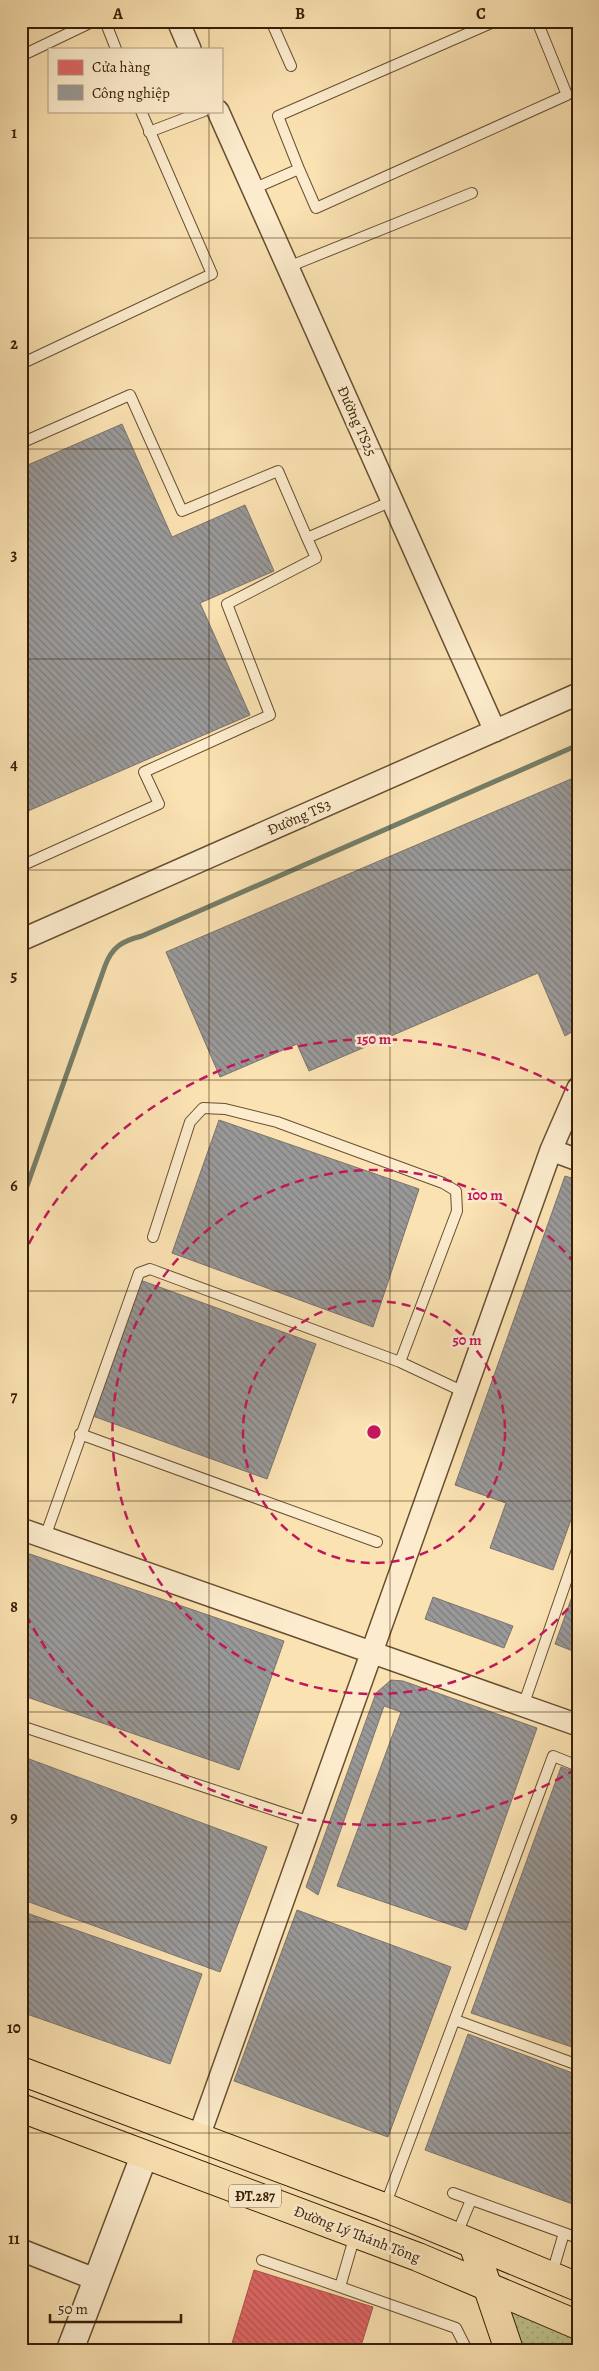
<svg xmlns="http://www.w3.org/2000/svg" width="599" height="2371" viewBox="0 0 599 2371" font-family="Alegreya,serif">
<style>
.grass{fill:url(#grass-dots);stroke:#7a704a}
.shops{fill:url(#shops-back-hatch);stroke:#ad5049}
.industry{fill:url(#industry-back-hatch);stroke:#7c746d}
.lines{fill:none;stroke-linecap:round;stroke-linejoin:round}
.stream{stroke:#757e68;stroke-width:5}
.service-casing{stroke:#684f31;stroke-width:12}
.minor-casing{stroke:#684f31;stroke-width:24}
.tertiary-casing{stroke:#684f31;stroke-width:29}
.primary-casing{stroke:#371e06;stroke-width:30}
.motorway-casing{stroke:#371e06;stroke-width:30}
.service{stroke:#fceccd;stroke-width:10}
.minor{stroke:#fceccd;stroke-width:21}
.tertiary{stroke:#fceccd;stroke-width:26}
.primary{stroke:#fbe2b2;stroke-width:28}
.motorway{stroke:#fbe2b2;stroke-width:28}
.grid{fill:none;stroke:#371e06;stroke-width:1;stroke-opacity:0.55}
.ring{fill:none;stroke:#c2185b;stroke-width:2.5;stroke-dasharray:9 6}
.labels{text-anchor:middle;dominant-baseline:central;stroke-width:5;stroke-linejoin:round;paint-order:stroke}
.shield{fill:#fceccd;stroke:#725c42;stroke-width:1}
.shield-label{font-size:14px;font-weight:bold;fill:#371e06}
.street-label{font-size:15px;fill:#371e06;stroke:#fceccd}
.centre{fill:#c2185b;stroke:#fceccd;stroke-width:2.5}
.ring-label{font-size:15px;text-anchor:middle;font-weight:bold;fill:#c2185b;stroke:#fceccd;stroke-width:5;stroke-linejoin:round;paint-order:stroke}
.neatline{fill:none;stroke:#371e06;stroke-width:2}
.grid-label{font-size:16px;text-anchor:middle;font-weight:bold;fill:#371e06}
</style>
<defs>
<pattern id="grass-dots" width="8" height="8" patternUnits="userSpaceOnUse" patternTransform="scale(1.25)"><rect width="8" height="8" fill="#bec38d"/><path d="M2 2h.1M6 6h.1" fill="none" stroke="#a4a778" stroke-width="1.8" stroke-linecap="round"/></pattern>
<pattern id="shops-back-hatch" width="6" height="6" patternUnits="userSpaceOnUse" patternTransform="scale(1.25)"><rect width="6" height="6" fill="#e06666"/><path d="M-1 5l2 2M0 0l6 6M5-1l2 2" fill="none" stroke="#b65352"/></pattern>
<pattern id="industry-back-hatch" width="6" height="6" patternUnits="userSpaceOnUse" patternTransform="scale(1.25)"><rect width="6" height="6" fill="#999"/><path d="M-1 5l2 2M0 0l6 6M5-1l2 2" fill="none" stroke="#7e7c7b"/></pattern>
</defs>
<rect width="100%" height="100%" fill="#fbe2b2"/>
<filter id="stains"><feTurbulence type="fractalNoise" baseFrequency=".004" numOctaves="4"/><feColorMatrix values="0 0 0 0 .2 0 0 0 0 .09 0 0 0 0 .02 0 0 0 .5 -.17"/></filter>
<radialGradient id="worn" r=".72"><stop offset=".6" stop-color="#630" stop-opacity="0"/><stop offset="1" stop-color="#630" stop-opacity=".3"/></radialGradient>
<!-- grass -->
<path class="grass" d="M 511,2311 L 578,2333 L 578,2346 L 573,2350 L 520,2350 Z"/>
<!-- shops -->
<path class="shops" d="M 254,2270 L 373,2307 L 361,2346 L 374,2350 L 230,2350 Z"/>
<!-- industry -->
<path class="industry" d="M 122,424 L 172,537 L 245,505 L 274,571 L 200,603 L 250,715 L 21,814 L 21,468 Z
M 578,776 L 578,1028 L 565,1036 L 538,973 L 309,1071 L 297,1044 L 220,1077 L 166,952 Z
M 219,1120 L 419,1189 L 373,1327 L 172,1253 Z
M 565,1176 L 578,1180 L 578,1500 L 553,1570 L 490,1548 L 506,1503 L 455,1485 Z
M 140,1280 L 316,1344 L 267,1479 L 90,1415 Z
M 21,1551 L 284,1641 L 239,1770 L 21,1695 Z
M 578,1580 L 578,1653 L 555,1644 Z
M 433,1597 L 513,1626 L 504,1648 L 425,1619 Z
M 391,1680 L 403,1681 L 537,1728 L 466,1930 L 337,1886 L 401,1712 L 384,1706 L 318,1895 L 306,1887 L 376,1693 Z
M 21,1756 L 267,1847 L 220,1972 L 21,1899 Z
M 561,1767 L 578,1773 L 578,2049 L 471,2013 Z
M 297,1910 L 451,1967 L 388,2137 L 234,2081 Z
M 21,1911 L 202,1974 L 170,2064 L 21,2012 Z
M 468,2034 L 578,2075 L 578,2206 L 425,2150 Z"/>
<g class="lines">
<!-- stream -->
<path class="stream" d="M 21,1203 L 105,966 C 112,947 122,941 142,936 L 578,745"/>
<!-- service casing -->
<g class="service-casing">
<path id="service" d="M 105,21 L 116,49
M 271,21 L 291,66
M 21,56 L 94,21
M 149,132 L 204,111
M 299,169 L 316,208 L 567,95 L 537,21
M 253,189 L 299,169 L 278,116 L 496,21
M 288,267 L 472,193
M 21,364 L 212,274 L 141,111
M 21,443 L 130,395 L 182,511 L 278,471 L 307,538
M 21,866 L 159,804 L 144,772 L 270,715 L 227,604 L 316,558 L 307,538 L 392,501
M 153,1237 L 190,1122 L 203,1108 L 225,1109 L 277,1122 L 443,1183 L 456,1191 L 457,1211 L 400,1362
M 80,1434 L 377,1542
M 45,1537 L 139,1273 L 150,1269 L 400,1362 L 464,1392
M 523,1706 L 578,1547
M 21,1726 L 310,1822
M 455,2020 L 578,2065
M 453,2193 L 578,2238
M 385,2206 L 553,1756 L 578,1766
M 456,2236 L 471,2200
M 262,2260 L 340,2287 L 355,2235
M 553,2270 L 564,2233
M 340,2287 L 456,2328 L 467,2350"/>
</g>
<!-- minor casing -->
<g class="minor-casing">
<path id="minor" d="M 178,21 L 190,49
M 218,111 L 495,731
M 21,940 L 578,694
M 551,1150 L 578,1160
M 21,1529 L 578,1725
M 198,2139 L 551,1150 L 578,1088
M 21,2250 L 97,2280"/>
</g>
<!-- tertiary casing -->
<g class="tertiary-casing">
<path id="tertiary" d="M 70,2350 L 144,2156"/>
</g>
<!-- primary casing -->
<g class="primary-casing">
<path id="primary" d="M 21,2071 L 384,2207 L 578,2287
M 21,2108 L 418,2257 L 578,2325"/>
</g>
<!-- motorway casing -->
<g class="motorway-casing">
<path id="motorway" d="M 473,2244 L 509,2350"/>
</g>
<!-- service -->
<use href="#service" class="service"/>
<!-- minor -->
<use href="#minor" class="minor"/>
<!-- tertiary -->
<use href="#tertiary" class="tertiary"/>
<!-- primary -->
<use href="#primary" class="primary"/>
<!-- motorway -->
<use href="#motorway" class="motorway"/>
</g>
<!-- grid -->
<path class="grid" d="M 209,21 L 209,49M 390,21 L 390,2350M 209,111 L 209,2350M 21,238 L 578,238M 21,449 L 578,449M 21,659 L 578,659M 21,870 L 578,870M 21,1080 L 578,1080M 21,1291 L 578,1291M 21,1501 L 578,1501M 21,1712 L 578,1712M 21,1922 L 578,1922M 21,2133 L 578,2133"/>
<!-- distance rings -->
<g class="ring">
<circle cx="374" cy="1432" r="131"/>
<path d="M578 1597A262 262 0 1 1 578 1267"/>
<path d="M576 1769A393 393 0 0 1 22 1607M22 1257A393 393 0 0 1 576 1095"/>
</g>
<g class="labels">
<!-- shield labels -->
<rect class="shield" x="229" y="2184.5" width="52" height="23" rx="4"/>
<g class="shield-label">
<text x="255" y="2196">ĐT.287</text>
</g>
<!-- street labels -->
<g class="street-label">
<text transform="translate(357 421) rotate(66)">Đường TS25</text>
<text transform="translate(299 817) rotate(-24)">Đường TS3</text>
<text transform="translate(357 2234) rotate(21)">Đường Lý Thánh Tông</text>
</g>
</g>
<circle cx="374" cy="1432" r="8" class="centre"/>
<g class="ring-label">
<text x="374" y="1044">150 m</text>
<text x="485" y="1200">100 m</text>
<text x="467" y="1345">50 m</text>
</g>
<!-- margin -->
<rect width="599" height="2371" fill="none" stroke="#fbe2b2" stroke-width="55"/>
<!-- legend -->
<rect x="48" y="48" width="175" height="65" fill="#fceccd" stroke="#ad9a7d"/>
<rect x="58" y="60" width="25" height="15" fill="#e06666" stroke="#ad9a7d"/>
<text x="92" y="72" font-size="15" fill="#371e06">Cửa hàng</text>
<rect x="58" y="85" width="25" height="15" fill="#999999" stroke="#ad9a7d"/>
<text x="92" y="98" font-size="15" fill="#371e06">Công nghiệp</text>
<!-- scale -->
<path d="M50 2314v8h131v-8" fill="none" stroke="#371e06" stroke-width="2.5"/>
<text x="58" y="2314" font-size="15" fill="#371e06" stroke="#fceccd" stroke-width="4" paint-order="stroke">50 m</text>
<rect x="28" y="28" width="544" height="2316" class="neatline"/>
<g class="grid-label">
<text x="118" y="19">A</text>
<text x="300" y="19">B</text>
<text x="481" y="19">C</text>
<text x="14" y="138">1</text>
<text x="14" y="349">2</text>
<text x="14" y="560">3</text>
<text x="14" y="770">4</text>
<text x="14" y="981">5</text>
<text x="14" y="1191">6</text>
<text x="14" y="1402">7</text>
<text x="14" y="1612">8</text>
<text x="14" y="1823">9</text>
<text x="14" y="2033">10</text>
<text x="14" y="2244">11</text>
</g>
<rect width="100%" height="100%" filter="url(#stains)"/>
<rect width="100%" height="100%" fill="url(#worn)"/>
</svg>
